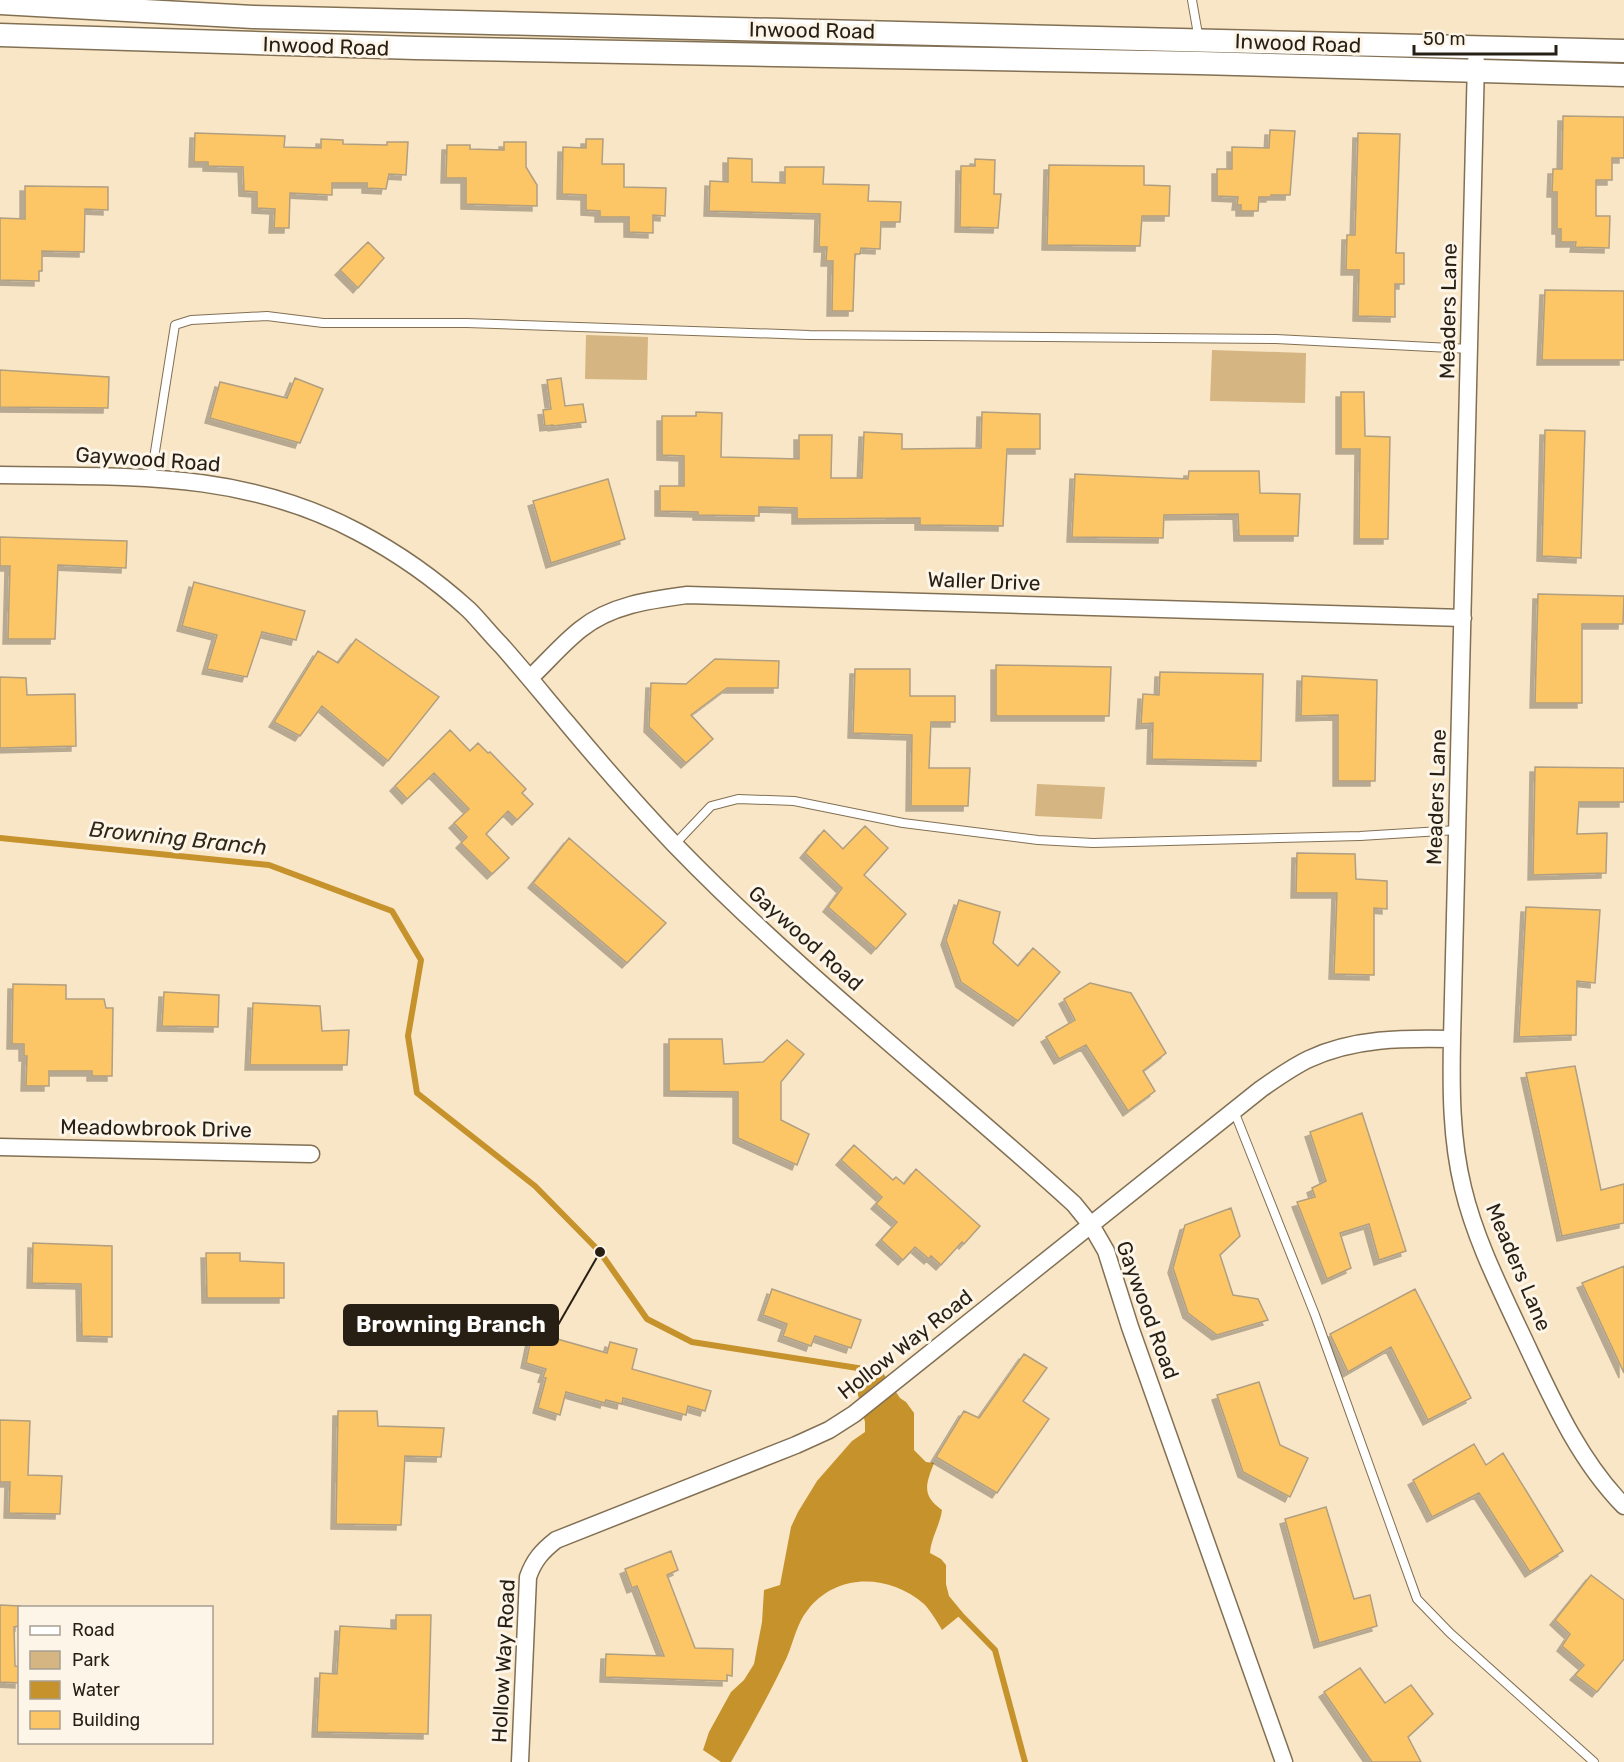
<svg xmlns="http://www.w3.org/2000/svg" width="1624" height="1762" viewBox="0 0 1624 1762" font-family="Rubik,sans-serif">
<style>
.green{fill:#d5b581}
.water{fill:#c6922c}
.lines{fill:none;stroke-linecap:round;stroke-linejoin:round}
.stream{stroke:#c6922c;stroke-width:6}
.building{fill:#fcc666;stroke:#b19f81;stroke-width:1.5;filter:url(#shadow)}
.service-casing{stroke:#827054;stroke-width:10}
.minor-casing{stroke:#827054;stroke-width:19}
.secondary-casing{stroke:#827054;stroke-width:25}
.service{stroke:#fff;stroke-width:8}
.minor{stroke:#fff;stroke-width:16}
.secondary{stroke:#fff;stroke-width:22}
.labels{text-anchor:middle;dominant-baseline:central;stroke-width:6;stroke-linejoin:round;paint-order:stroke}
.street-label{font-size:21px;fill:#271f14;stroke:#fdf5e8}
.water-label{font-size:22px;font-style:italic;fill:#322817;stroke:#fdf5e8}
.leader{fill:none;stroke:#271f14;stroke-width:2}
.callout-dot{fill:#271f14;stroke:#fdf5e8;stroke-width:2}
.callout{fill:#271f14;stroke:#271f14;stroke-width:2}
.callout-label{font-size:22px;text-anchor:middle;font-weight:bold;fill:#fff}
</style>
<defs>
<filter id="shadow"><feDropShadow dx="-5" dy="5" stdDeviation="0" flood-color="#0004"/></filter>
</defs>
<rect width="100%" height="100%" fill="#f9e6c6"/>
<!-- green -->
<path class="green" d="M 586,335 L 648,337 L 647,380 L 585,379 Z
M 1212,350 L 1306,353 L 1305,403 L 1210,401 Z
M 1037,784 L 1105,787 L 1102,819 L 1035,816 Z"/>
<!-- water -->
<path class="water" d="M 881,1370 L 900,1398 L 906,1402 L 914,1413 L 914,1450 L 926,1462 L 934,1463 C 926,1484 921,1495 942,1510 C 940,1525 931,1538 930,1553 L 941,1559 L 946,1565 L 946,1584 L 949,1596 L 963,1613 L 942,1630 C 937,1622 931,1611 924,1604 C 889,1574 836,1572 807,1611 C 797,1623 793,1643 787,1657 C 770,1693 751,1727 731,1762 L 721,1762 L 703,1750 L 709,1732 L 731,1692 L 744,1680 L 754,1664 L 762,1622 L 764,1590 L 780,1585 L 791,1527 L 798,1512 L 817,1481 L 852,1441 L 865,1432 L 865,1422 L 856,1387 Z"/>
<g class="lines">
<!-- stream -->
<path class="stream" d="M 0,838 L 269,865 L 392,911 L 421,960 L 408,1036 L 417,1093 L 535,1186 L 600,1252 L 647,1319 L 692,1342 L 864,1369 L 868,1388
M 955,1609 L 995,1650 L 1025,1762"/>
</g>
<!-- building -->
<path class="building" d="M 1563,116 L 1624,117 L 1624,158 L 1612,158 L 1612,180 L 1596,180 L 1596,216 L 1610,216 L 1609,248 L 1575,247 L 1576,242 L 1561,242 L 1561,229 L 1557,229 L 1557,192 L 1552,192 L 1553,169 L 1562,169 Z
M 1270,130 L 1295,131 L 1290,195 L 1271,195 L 1271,197 L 1259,197 L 1258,211 L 1241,211 L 1241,205 L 1237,205 L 1238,197 L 1217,196 L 1217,169 L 1232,169 L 1232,147 L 1269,148 Z
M 195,133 L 285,136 L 284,147 L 321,148 L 321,139 L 343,140 L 343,144 L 387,145 L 387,142 L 408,142 L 406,175 L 389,174 L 386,189 L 367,188 L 367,183 L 332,183 L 332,195 L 290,193 L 289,228 L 274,228 L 275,209 L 257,208 L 257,192 L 244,191 L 243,167 L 208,166 L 208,162 L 194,162 Z
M 1358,133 L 1400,134 L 1396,253 L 1404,253 L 1404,284 L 1395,284 L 1395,317 L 1358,316 L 1359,270 L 1346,270 L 1347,235 L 1355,235 Z
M 586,139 L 603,139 L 602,164 L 624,164 L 624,187 L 666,188 L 665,216 L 653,215 L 653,233 L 629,232 L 629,217 L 600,217 L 600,211 L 586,210 L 586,195 L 562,194 L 563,147 L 586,148 Z
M 504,142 L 526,142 L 526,167 L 537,185 L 537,206 L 466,204 L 466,178 L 446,178 L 447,145 L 470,145 L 470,149 L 504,150 Z
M 728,158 L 752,159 L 752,182 L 785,183 L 785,167 L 824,167 L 823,184 L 869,185 L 868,201 L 901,202 L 900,222 L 881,222 L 880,249 L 861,248 L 860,254 L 855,254 L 853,311 L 832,311 L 833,261 L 826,261 L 827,247 L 819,247 L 820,214 L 709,211 L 710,181 L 728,182 Z
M 975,159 L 995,160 L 994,194 L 1001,194 L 998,228 L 960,227 L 961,166 L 975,166 Z
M 1049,165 L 1144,166 L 1144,185 L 1170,186 L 1169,216 L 1142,216 L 1140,246 L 1047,245 Z
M 25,186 L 108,187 L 108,210 L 85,209 L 84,252 L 42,251 L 42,271 L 39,271 L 39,281 L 0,280 L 0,218 L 25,219 Z
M 368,242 L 384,258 L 358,288 L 340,270 Z
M 1545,290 L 1624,291 L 1624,360 L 1542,360 Z
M 0,370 L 109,377 L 108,408 L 0,407 Z
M 295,378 L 323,389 L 300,443 L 210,418 L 220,382 L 287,398 Z
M 561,378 L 565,406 L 583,404 L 586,422 L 553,426 L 553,425 L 545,426 L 543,410 L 551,409 L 547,380 Z
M 1341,392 L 1364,392 L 1365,436 L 1390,437 L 1388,539 L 1359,539 L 1360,449 L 1341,449 Z
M 696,412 L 722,413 L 721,457 L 799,459 L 799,435 L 832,435 L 831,478 L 862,478 L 864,432 L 902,434 L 902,449 L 981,448 L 982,412 L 1040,414 L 1040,449 L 1007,449 L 1003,526 L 920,525 L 920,518 L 797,519 L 797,508 L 759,507 L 759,516 L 698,515 L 698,512 L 660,511 L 660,486 L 684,486 L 684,456 L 662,455 L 662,416 L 696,416 Z
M 1545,430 L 1585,431 L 1581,558 L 1542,556 Z
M 1189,471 L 1259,471 L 1260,493 L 1300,494 L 1298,536 L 1239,536 L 1238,514 L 1164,515 L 1163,538 L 1072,537 L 1075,474 L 1188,479 Z
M 608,479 L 625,539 L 551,563 L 533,501 Z
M 0,537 L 127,541 L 126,568 L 58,565 L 55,639 L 8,639 L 10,566 L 0,566 Z
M 194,582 L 305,611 L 296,640 L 262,632 L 247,677 L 207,669 L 217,635 L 182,626 Z
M 1538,594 L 1624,596 L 1623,624 L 1582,624 L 1582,703 L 1535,703 Z
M 356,639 L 439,697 L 388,761 L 322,706 L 300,736 L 274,722 L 318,651 L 338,663 Z
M 715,659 L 779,661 L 778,688 L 727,688 L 691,715 L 713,739 L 686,763 L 649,727 L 651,683 L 686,684 Z
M 996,665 L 1111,667 L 1109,716 L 996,716 Z
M 855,669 L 910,669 L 910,696 L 955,696 L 955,722 L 931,722 L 929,768 L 970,768 L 968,806 L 911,806 L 912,735 L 853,733 Z
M 1160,672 L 1263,674 L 1261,761 L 1152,759 L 1153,723 L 1141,724 L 1143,694 L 1159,695 Z
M 1302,676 L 1377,680 L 1375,781 L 1338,781 L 1338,715 L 1301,716 Z
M 0,677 L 26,678 L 27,695 L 75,694 L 76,746 L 0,748 Z
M 450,730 L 470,751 L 478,743 L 488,753 L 490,752 L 526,789 L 522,793 L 533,804 L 517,820 L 508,811 L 486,834 L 509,858 L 492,874 L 461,843 L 467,837 L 454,823 L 469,809 L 434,773 L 407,799 L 395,786 Z
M 1535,767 L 1624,768 L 1624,802 L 1579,802 L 1577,834 L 1607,833 L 1606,873 L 1533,875 Z
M 865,826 L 888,848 L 864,875 L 906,914 L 876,949 L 828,907 L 842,888 L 805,853 L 824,830 L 843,849 Z
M 569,838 L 666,923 L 627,963 L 533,883 Z
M 1297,853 L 1355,854 L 1356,879 L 1387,881 L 1387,909 L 1374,908 L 1374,975 L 1334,974 L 1337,893 L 1296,893 Z
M 959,900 L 1000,912 L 993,943 L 1018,966 L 1033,948 L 1060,972 L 1018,1021 L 961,982 L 946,940 Z
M 1526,907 L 1600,910 L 1595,983 L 1577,981 L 1576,1035 L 1519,1037 Z
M 1090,983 L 1131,993 L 1166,1053 L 1143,1071 L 1155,1091 L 1128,1111 L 1086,1045 L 1059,1059 L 1046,1037 L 1075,1020 L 1064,999 Z
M 13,984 L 66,985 L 66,999 L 104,999 L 106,1008 L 113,1008 L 112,1076 L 92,1076 L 92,1071 L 49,1071 L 49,1086 L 26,1086 L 27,1056 L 24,1056 L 24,1044 L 12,1044 Z
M 164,992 L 219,995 L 218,1027 L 162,1026 Z
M 253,1003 L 320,1006 L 322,1031 L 349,1030 L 347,1065 L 250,1065 Z
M 669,1039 L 722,1039 L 724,1064 L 763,1062 L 787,1040 L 804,1054 L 781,1082 L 781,1120 L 809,1134 L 797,1165 L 738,1138 L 738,1092 L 669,1091 Z
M 1575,1066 L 1601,1190 L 1624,1184 L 1624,1223 L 1562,1236 L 1526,1073 Z
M 1362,1113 L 1406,1251 L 1379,1260 L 1369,1224 L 1340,1233 L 1351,1268 L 1327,1279 L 1297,1202 L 1315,1197 L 1312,1188 L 1326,1181 L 1310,1132 Z
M 854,1145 L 893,1180 L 896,1177 L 904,1184 L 916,1169 L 980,1226 L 964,1244 L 962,1242 L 941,1265 L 931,1256 L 929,1259 L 915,1247 L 903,1260 L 881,1240 L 897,1222 L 876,1204 L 882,1197 L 841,1160 Z
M 1231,1208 L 1240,1236 L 1220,1255 L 1233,1295 L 1258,1299 L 1268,1320 L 1217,1335 L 1188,1313 L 1173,1268 L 1185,1225 Z
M 33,1243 L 112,1246 L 112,1337 L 82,1336 L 81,1284 L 32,1283 Z
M 206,1253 L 240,1253 L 240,1261 L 284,1263 L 284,1298 L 207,1298 Z
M 1624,1266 L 1624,1373 L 1582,1283 Z
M 772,1289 L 861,1320 L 851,1348 L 815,1336 L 811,1346 L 783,1336 L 787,1324 L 763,1315 Z
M 1415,1289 L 1471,1398 L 1428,1420 L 1391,1347 L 1348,1372 L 1330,1334 Z
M 532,1334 L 556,1341 L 557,1339 L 607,1353 L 610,1342 L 637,1349 L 632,1369 L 711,1391 L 705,1411 L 688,1406 L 686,1415 L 623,1398 L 622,1404 L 606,1400 L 605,1403 L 566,1392 L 560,1415 L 538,1408 L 546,1378 L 543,1377 L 546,1369 L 526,1363 Z
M 1024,1354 L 1047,1368 L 1023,1401 L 1049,1419 L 997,1493 L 936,1457 L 964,1411 L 979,1418 Z
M 1259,1382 L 1280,1445 L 1308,1458 L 1290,1497 L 1243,1472 L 1217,1395 Z
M 338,1411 L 377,1411 L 378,1426 L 444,1428 L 441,1457 L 405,1456 L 401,1525 L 336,1524 Z
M 0,1420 L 30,1421 L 28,1475 L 62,1476 L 60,1514 L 9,1513 L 10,1482 L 0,1482 Z
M 1474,1444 L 1486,1465 L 1503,1453 L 1563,1551 L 1530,1572 L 1479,1493 L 1432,1517 L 1413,1480 Z
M 1326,1507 L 1354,1599 L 1370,1595 L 1377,1626 L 1319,1643 L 1285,1519 Z
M 671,1551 L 678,1570 L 667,1575 L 695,1648 L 733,1649 L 732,1676 L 727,1675 L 727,1681 L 605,1677 L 606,1654 L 664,1656 L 637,1586 L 632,1588 L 625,1569 Z
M 1591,1575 L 1624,1600 L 1624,1659 L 1597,1692 L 1575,1675 L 1584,1665 L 1562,1646 L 1570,1634 L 1555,1620 Z
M 0,1605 L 20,1606 L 20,1626 L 14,1627 L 15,1666 L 20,1667 L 20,1683 L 0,1682 Z
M 396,1615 L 431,1615 L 428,1734 L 317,1732 L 320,1673 L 337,1674 L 340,1626 L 396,1629 Z
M 1360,1668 L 1385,1703 L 1411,1685 L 1433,1714 L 1408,1737 L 1421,1762 L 1372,1762 L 1324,1692 Z"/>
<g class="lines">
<!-- service casing -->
<g class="service-casing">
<path id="service" d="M 1192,0 L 1199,40
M 151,477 L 175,325 L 191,320 L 267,316 L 323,323 L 467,323 L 809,335 L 1276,339 L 1470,349
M 675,844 L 711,806 L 738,799 L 794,801 L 903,823 L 1038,840 L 1093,843 L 1360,836 L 1457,830
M 1234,1111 L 1315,1315 L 1417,1599 L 1450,1633 L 1594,1762"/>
</g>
<!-- minor casing -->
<g class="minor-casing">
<path id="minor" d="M 1476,61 L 1452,1039 C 1451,1089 1451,1139 1463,1188 C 1475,1238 1498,1284 1520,1331 C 1549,1392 1576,1457 1624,1506
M 0,475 C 127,477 242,470 358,532 C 398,553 436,580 469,610 C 480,621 490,634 501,645 C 524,671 545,697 567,723 C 602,765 638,806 675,845 C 800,974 942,1084 1074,1204 L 1091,1225 L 1106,1251 L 1130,1327 L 1284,1762
M 530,678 C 547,662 563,643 581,629 C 611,605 650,600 687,595 L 1463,618
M 0,1147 L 311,1154
M 520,1762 L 528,1577 C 534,1560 542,1551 556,1540 L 796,1445 L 829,1430 L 854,1414 L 1261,1089 C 1277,1078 1292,1067 1309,1059 C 1354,1038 1403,1038 1452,1039"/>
</g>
<!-- secondary casing -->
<g class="secondary-casing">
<path id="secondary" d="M 0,3 L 253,17 L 1624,51
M 0,35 L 416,48 L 1199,63 L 1624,75"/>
</g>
<!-- service -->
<use href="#service" class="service"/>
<!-- minor -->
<use href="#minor" class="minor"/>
<!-- secondary -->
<use href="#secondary" class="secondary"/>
</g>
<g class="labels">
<!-- street labels -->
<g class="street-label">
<text transform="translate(812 30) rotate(1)">Inwood Road</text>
<text transform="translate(1298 43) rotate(2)">Inwood Road</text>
<text transform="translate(326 46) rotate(2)">Inwood Road</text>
<text transform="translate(1448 311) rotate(-89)">Meaders Lane</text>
<text transform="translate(148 459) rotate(4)">Gaywood Road</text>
<text transform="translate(984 581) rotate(2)">Waller Drive</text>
<text transform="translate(1436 797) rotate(-88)">Meaders Lane</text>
<text transform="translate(806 938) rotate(42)">Gaywood Road</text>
<text transform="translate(156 1128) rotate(1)">Meadowbrook Drive</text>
<text transform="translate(1519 1267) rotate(67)">Meaders Lane</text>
<text transform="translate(1148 1310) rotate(70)">Gaywood Road</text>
<text transform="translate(905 1344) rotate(-38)">Hollow Way Road</text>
<text transform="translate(503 1661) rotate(-87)">Hollow Way Road</text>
</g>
<!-- water labels -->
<g class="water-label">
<text transform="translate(178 838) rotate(6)">Browning Branch</text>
</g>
</g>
<!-- callouts -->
<path class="leader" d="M600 1252L558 1325"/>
<circle class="callout-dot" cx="600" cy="1252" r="6"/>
<rect class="callout" x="344" y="1305" width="214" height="40" rx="6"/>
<g class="callout-label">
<text x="451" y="1332">Browning Branch</text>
</g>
<!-- legend -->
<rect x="18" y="1606" width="195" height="138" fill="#fdf5e8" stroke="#a79f93" stroke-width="1.5"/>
<rect x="30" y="1626" width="30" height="9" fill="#ffffff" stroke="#a79f93" stroke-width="1.5"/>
<text x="72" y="1636" font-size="18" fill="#271f14">Road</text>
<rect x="30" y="1651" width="30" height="18" fill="#d5b581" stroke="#a79f93" stroke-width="1.5"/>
<text x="72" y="1666" font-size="18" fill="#271f14">Park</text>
<rect x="30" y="1681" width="30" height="18" fill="#c6922c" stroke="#a79f93" stroke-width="1.5"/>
<text x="72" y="1696" font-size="18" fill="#271f14">Water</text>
<rect x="30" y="1711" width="30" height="18" fill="#fcc666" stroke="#a79f93" stroke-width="1.5"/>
<text x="72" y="1726" font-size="18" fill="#271f14">Building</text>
<!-- scale -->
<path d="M1414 45v9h142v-9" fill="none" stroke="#271f14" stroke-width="3"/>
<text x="1423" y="45" font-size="18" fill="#271f14" stroke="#fdf5e8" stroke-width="4.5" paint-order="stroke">50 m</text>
</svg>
